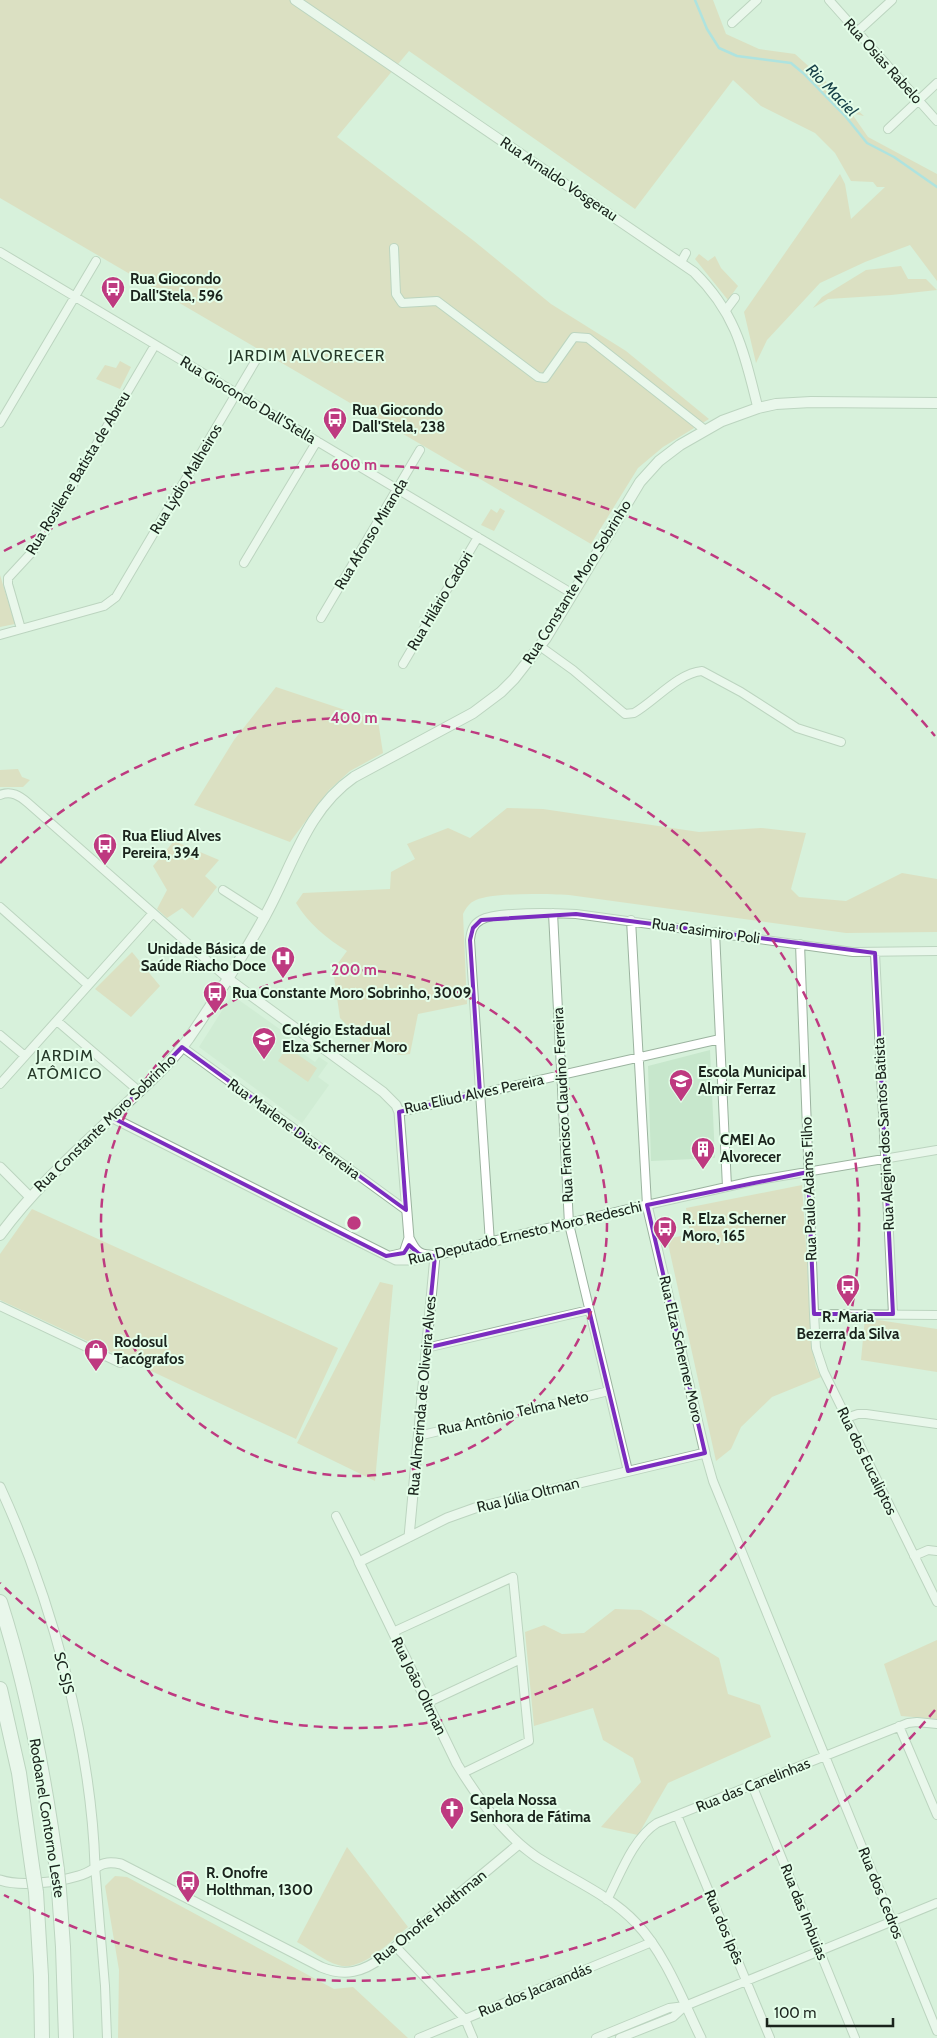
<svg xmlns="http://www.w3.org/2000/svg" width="937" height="2038" viewBox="0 0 937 2038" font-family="Cabin,sans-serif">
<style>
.built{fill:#c7e7cc}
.green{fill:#dfcda4}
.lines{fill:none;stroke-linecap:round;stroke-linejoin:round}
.stream{stroke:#7cd2e5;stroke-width:2.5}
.minor-casing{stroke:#9bb39f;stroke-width:10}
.tertiary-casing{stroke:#9bb39f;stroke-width:11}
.secondary-casing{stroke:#9bb39f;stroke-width:12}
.motorway-casing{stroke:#9bb39f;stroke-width:16}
.minor{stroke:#fff;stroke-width:8}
.tertiary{stroke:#fff;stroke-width:9}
.secondary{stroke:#fff;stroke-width:10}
.motorway{stroke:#fff;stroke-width:14}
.motorway-bridge-casing{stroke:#9bb39f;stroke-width:16;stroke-linecap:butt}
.motorway-bridge{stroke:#fff;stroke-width:14}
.marked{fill:none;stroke:#7b2cbf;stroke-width:4;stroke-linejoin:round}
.ring{fill:none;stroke:#be3a80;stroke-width:2.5;stroke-dasharray:9 6}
.labels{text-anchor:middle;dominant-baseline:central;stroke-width:4;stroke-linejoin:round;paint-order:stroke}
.street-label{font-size:15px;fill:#1a231c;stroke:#e4fee9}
.poi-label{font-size:15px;font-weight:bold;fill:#1a231c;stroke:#e4fee9;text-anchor:start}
.water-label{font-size:16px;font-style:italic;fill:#174048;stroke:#e4fee9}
.neighbourhood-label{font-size:16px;letter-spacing:1px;fill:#253929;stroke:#e4fee9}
.centre{fill:#be3a80;stroke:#e4fee9;stroke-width:2.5}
.ring-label{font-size:15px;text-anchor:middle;font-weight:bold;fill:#be3a80;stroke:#e4fee9;stroke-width:4;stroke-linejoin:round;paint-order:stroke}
</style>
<rect width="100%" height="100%" fill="#d7f1db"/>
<!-- built -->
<path class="built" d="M 230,998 L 236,998 L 295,1040 L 292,1046 L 315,1062 L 319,1057 L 328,1063 L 318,1077 L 329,1085 L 302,1123 L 199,1047 Z
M 710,1050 L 715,1158 L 651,1161 L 648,1066 Z"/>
<!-- green -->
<path class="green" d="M 0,0 L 713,0 L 726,34 L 759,49 L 795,54 L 864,116 L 842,111 L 852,114 L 868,137 L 937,174 L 937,281 L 910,245 L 865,262 L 820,283 L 767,340 L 756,363 L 744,312 L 840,174 L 845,184 L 851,219 L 885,187 L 877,187 L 873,182 L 851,181 L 835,153 L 815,133 L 761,106 L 733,80 L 635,209 L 409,51 L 337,137 L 474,241 L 551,304 L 626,351 L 709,419 L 663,447 L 638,468 L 591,544 L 0,198 Z
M 699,254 L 708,261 L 715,256 L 721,268 L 738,286 L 728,300 L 695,259 Z
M 901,266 L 908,279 L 926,279 L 937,290 L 891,295 L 828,299 L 813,308 L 822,297 L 866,270 Z
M 120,361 L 131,367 L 120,389 L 96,379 L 105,365 L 116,368 Z
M 500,508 L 505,511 L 494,531 L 481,525 L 491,509 L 497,513 Z
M 0,575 L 15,624 L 0,627 Z
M 276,687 L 378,721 L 383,753 L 350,771 L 329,790 L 290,842 L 194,805 L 234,740 Z
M 18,769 L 22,777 L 30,780 L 23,787 L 0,787 L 0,770 Z
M 507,808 L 543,809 L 699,832 L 761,828 L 806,833 L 791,889 L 799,897 L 846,901 L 902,873 L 937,879 L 937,932 L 846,933 L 569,895 C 548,894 495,892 476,900 C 469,903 466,908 463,914 L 467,1004 L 418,1014 L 410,1054 L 401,1055 L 372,1051 L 340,1018 L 333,970 L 347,951 C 327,939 308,923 296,903 L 303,893 L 390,889 L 391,872 L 415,859 L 407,844 L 448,828 L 470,838 Z
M 174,841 L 219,860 L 205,876 L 217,887 L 193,918 L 182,908 L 167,918 L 157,909 L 167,890 L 153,866 Z
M 132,952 L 160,986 L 131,1017 L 95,989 Z
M 287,1047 L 317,1068 L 308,1082 L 278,1061 Z
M 802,1185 L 813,1353 L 816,1367 L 821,1377 L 772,1397 L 741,1427 L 731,1449 L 716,1461 L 667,1239 L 690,1234 L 686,1208 Z
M 32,1209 L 338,1348 L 296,1439 L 0,1300 L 0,1254 Z
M 380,1282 L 393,1285 L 375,1481 L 297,1443 Z
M 865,1318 L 937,1329 L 937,1372 L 861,1360 Z
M 615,1609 L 641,1610 L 719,1658 L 728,1694 L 760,1705 L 771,1737 L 668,1783 L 638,1835 L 601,1827 L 641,1782 L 633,1758 L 603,1740 L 593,1708 L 534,1726 L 525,1632 L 544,1625 L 562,1634 L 584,1633 Z
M 937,1640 L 937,1719 L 901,1716 L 884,1664 Z
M 347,1847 L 408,1927 C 392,1940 361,1973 338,1965 C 324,1961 310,1949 297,1942 Z
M 115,1876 L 127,1877 L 334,1989 L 353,1987 L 408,2038 L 118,2038 L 119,1970 L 105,1886 Z"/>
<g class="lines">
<!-- stream -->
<path class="stream" d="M 695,0 L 707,29 L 719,48 L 737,56 L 791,63 L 803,73 L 846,117 L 867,143 L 894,157 L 937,187"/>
<!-- minor casing -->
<g class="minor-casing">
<path id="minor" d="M 829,0 L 937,121
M 732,23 L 757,0
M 857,32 L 892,0
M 888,129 L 937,83
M 394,248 L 396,294 L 402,303 L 437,301 L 538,377 L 545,378 L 574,337 L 588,338 L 705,430
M 0,252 L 573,594
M 681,262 L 686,253
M 726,310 L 735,298
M 0,423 L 96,261
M 244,563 L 317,441
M 321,618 L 420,450
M 21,629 L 8,584 L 8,578 L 33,551 L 42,537 L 155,345
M 0,635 L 104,606 L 116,597 L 259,355
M 541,647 L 573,670 L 625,714 L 634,713 C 655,701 678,673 702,671 L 741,692 L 797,728 L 841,742
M 403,664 L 478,537
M 0,795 C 11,790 20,796 28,803 L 227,978
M 223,890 L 265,917
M 0,907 L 88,985
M 553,913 L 569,1224 L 628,1471
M 631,920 L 647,1205 L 753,1181 L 937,1150
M 715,932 L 727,1187
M 800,944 L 814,1314 L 816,1348 L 824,1372 L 937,1602
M 875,953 L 893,1314
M 57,1021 L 140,1092
M 0,1035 L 25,1056
M 182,1047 L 406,1210
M 0,1084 L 153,913
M 399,1112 L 720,1039
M 490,1243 L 470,940 C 471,931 473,924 481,920 C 497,911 556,913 576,914 L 853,952 L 937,951
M 0,1306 L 120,1363
M 814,1314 L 937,1315
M 426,1348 L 589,1310
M 846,1418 L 858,1414 L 866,1414 L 937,1424
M 418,1436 L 609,1391
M 705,1453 L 713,1481 L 937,2031
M 336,1516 L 359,1562
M 914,1556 L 928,1550 L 937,1551
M 393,1632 L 513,1577 L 529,1741 L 463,1773
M 427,1703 L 521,1659
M 899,1726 L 937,1815
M 752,1785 L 855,2038
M 677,1815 L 770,2038
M 95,1866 L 105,1986 L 107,2038
M 607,1900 C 620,1875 633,1838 657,1823 L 908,1723 L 917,1722 L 937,1724
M 396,1947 L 465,2019 L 473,2038
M 419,2038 L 652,1942
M 596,2038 L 669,2008 L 685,2006 L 937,1903
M 620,2038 L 673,2017 L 685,2006"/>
</g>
<!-- tertiary casing -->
<g class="tertiary-casing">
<path id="tertiary" d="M 295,0 L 694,272 C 737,314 744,353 758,408
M 227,978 L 383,1092 L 396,1105 L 399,1112 L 409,1238 L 404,1253 L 391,1256
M 113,1118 L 396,1260 L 415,1260 L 647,1205 L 705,1453 L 475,1508 L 447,1518 L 359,1562 L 457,1764 C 477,1797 503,1834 535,1856 C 568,1878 609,1894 636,1923 C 665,1953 683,2001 701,2038
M 0,1167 L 30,1197
M 409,1238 C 414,1248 417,1255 430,1255
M 0,1487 C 52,1600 91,1742 95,1866
M 409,1537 L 435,1256
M 0,1880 C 20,1887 58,1882 78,1876 C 98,1871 97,1859 121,1864 L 321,1967 C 345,1977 363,1972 383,1957 L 519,1844"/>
</g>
<!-- secondary casing -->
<g class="secondary-casing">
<path id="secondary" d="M 0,1235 C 36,1186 82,1146 126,1104 C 148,1083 171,1063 189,1038 C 215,1000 243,956 265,916 C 292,868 306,810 354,777 L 473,713 L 501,692 L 514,679 L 546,638 L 640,482 L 659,461 L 680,445 L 722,421 L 758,408 L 776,404 L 811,402 L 937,403"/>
</g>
<!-- motorway casing -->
<g class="motorway-casing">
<path id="motorway" d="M 0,1602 C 28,1689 45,1780 57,1870
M 0,1689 L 19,1773 L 33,1873
M 59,1890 L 63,1947 L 66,2038
M 36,1892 L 41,1976 L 42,2038"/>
</g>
<!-- minor -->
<use href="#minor" class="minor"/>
<!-- tertiary -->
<use href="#tertiary" class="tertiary"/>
<!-- secondary -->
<use href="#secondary" class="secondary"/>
<!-- motorway -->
<use href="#motorway" class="motorway"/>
<!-- motorway-bridge casing -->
<g class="motorway-bridge-casing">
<path id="motorway-bridge" d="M 57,1870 L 59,1890
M 33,1873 L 36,1892"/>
</g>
<!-- motorway-bridge -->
<use href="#motorway-bridge" class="motorway-bridge"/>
</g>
<!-- marked area -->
<path d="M0 0H937V2038H0ZM 576,914 L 875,953 L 893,1314 L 814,1314 L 808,1172 L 647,1205 L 705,1453 L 628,1471 L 589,1310 L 426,1348 L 435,1256 L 419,1254 L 409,1245 L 404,1253 L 386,1256 L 113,1118 L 182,1047 L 406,1210 L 399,1112 L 480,1093 L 470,940 L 473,928 L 481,920 Z" fill="#d7f1db" fill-opacity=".55" fill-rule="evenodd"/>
<path class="marked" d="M 576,914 L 875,953 L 893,1314 L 814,1314 L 808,1172 L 647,1205 L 705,1453 L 628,1471 L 589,1310 L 426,1348 L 435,1256 L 419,1254 L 409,1245 L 404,1253 L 386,1256 L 113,1118 L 182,1047 L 406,1210 L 399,1112 L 480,1093 L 470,940 L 473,928 L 481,920 Z"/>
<!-- distance rings -->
<g class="ring">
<circle cx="354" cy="1223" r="253"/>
<path d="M0 863A505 505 0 1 1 0 1583"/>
<path d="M935 1710A758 758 0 0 1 4 1895M4 551A758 758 0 0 1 935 736"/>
</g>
<!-- icons -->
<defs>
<g id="bus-pin" transform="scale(1.25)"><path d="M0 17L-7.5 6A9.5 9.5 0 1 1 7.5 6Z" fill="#be3a80" stroke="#e4fee9"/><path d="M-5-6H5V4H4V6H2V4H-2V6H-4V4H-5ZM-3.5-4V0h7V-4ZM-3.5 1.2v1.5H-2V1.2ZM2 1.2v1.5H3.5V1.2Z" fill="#fff"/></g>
<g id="hospital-pin" transform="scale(1.25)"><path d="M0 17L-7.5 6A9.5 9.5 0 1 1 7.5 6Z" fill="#be3a80" stroke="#e4fee9"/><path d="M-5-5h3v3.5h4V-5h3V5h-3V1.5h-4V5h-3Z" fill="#fff"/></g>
<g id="school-pin" transform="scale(1.25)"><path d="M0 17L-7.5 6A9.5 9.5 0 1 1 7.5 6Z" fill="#be3a80" stroke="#e4fee9"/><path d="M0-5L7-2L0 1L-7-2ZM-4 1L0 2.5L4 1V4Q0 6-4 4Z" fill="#fff"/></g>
<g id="building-pin" transform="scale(1.25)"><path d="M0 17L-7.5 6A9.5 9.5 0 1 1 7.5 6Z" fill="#be3a80" stroke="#e4fee9"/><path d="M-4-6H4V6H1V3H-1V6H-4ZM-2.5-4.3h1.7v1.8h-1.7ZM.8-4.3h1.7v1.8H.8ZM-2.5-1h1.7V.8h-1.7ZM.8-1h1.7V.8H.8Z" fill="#fff"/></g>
<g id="shop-pin" transform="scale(1.25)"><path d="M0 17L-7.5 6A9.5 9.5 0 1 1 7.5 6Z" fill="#be3a80" stroke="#e4fee9"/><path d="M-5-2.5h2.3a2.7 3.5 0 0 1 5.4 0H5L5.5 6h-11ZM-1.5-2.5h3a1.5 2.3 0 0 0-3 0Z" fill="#fff"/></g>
<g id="church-pin" transform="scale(1.25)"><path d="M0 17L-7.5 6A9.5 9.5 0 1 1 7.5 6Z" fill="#be3a80" stroke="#e4fee9"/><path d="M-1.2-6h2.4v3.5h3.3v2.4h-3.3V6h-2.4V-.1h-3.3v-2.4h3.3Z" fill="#fff"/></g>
</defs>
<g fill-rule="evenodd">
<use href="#bus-pin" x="113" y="288"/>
<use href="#bus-pin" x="335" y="419"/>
<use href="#bus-pin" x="105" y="845"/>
<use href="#hospital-pin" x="283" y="958"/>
<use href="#bus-pin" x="215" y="993"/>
<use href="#school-pin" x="264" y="1039"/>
<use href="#school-pin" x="681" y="1081"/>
<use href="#building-pin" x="703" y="1149"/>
<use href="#bus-pin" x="665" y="1228"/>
<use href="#bus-pin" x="848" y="1286"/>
<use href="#shop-pin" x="96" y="1351"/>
<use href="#church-pin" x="452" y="1809"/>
<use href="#bus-pin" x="188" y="1882"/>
</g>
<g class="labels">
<!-- street labels -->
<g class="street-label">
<text transform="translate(883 61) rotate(48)">Rua Osias Rabelo</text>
<text transform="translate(559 179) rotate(34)">Rua Arnaldo Vosgerau</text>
<text transform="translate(248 400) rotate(31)">Rua Giocondo Dall'Stella</text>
<text transform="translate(78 473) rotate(-59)">Rua Rosilene Batista de Abreu</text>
<text transform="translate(186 479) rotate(-59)">Rua Lýdio Malheiros</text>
<text transform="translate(371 534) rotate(-59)">Rua Afonso Miranda</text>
<text transform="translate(577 582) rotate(-58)">Rua Constante Moro Sobrinho</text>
<text transform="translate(440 601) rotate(-59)">Rua Hilário Cadori</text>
<text transform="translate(706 931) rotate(8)">Rua Casimiro Poli</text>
<text transform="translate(474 1094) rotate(-12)">Rua Eliud Alves Pereira</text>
<text transform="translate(563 1105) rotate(-93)">Rua Francisco Claudino Ferreira</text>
<text transform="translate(105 1123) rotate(-44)">Rua Constante Moro Sobrinho</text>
<text transform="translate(294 1129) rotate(36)">Rua Marlene Dias Ferreira</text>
<text transform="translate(884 1134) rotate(-93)">Rua Alegina dos Santos Batista</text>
<text transform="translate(809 1189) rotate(-92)">Rua Paulo Adams Filho</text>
<text transform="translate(525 1233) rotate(-13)">Rua Deputado Ernesto Moro Redeschi</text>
<text transform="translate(681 1349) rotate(77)">Rua Elza Scherner Moro</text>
<text transform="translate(422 1396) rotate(-85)">Rua Almerinda de Oliveira Alves</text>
<text transform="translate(513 1413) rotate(-13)">Rua Antônio Telma Neto</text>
<text transform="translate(867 1461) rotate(64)">Rua dos Eucaliptos</text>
<text transform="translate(528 1495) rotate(-14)">Rua Júlia Oltman</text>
<text transform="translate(64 1673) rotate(76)">SC SJS</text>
<text transform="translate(419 1686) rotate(64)">Rua João Oltman</text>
<text transform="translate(753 1785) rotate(-22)">Rua das Canelinhas</text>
<text transform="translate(47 1818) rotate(81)">Rodoanel Contorno Leste</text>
<text transform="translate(881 1893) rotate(68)">Rua dos Cedros</text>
<text transform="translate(804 1912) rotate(68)">Rua das Imbuias</text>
<text transform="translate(430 1917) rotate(-39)">Rua Onofre Holthman</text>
<text transform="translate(724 1927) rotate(67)">Rua dos Ipês</text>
<text transform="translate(535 1990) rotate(-22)">Rua dos Jacarandás</text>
</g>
<!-- poi labels -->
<g class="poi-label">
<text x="130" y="279">Rua Giocondo<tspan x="130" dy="17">Dall'Stela, 596</tspan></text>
<text x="352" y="410">Rua Giocondo<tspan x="352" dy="17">Dall'Stela, 238</tspan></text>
<text x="122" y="836">Rua Eliud Alves<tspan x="122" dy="17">Pereira, 394</tspan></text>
<text x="266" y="949" text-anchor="end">Unidade Básica de<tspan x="266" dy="17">Saúde Riacho Doce</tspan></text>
<text x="232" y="993">Rua Constante Moro Sobrinho, 3009</text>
<text x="282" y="1030">Colégio Estadual<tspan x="282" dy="17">Elza Scherner Moro</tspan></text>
<text x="698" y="1072">Escola Municipal<tspan x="698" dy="17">Almir Ferraz</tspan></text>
<text x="720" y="1140">CMEI Ao<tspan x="720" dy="17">Alvorecer</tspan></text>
<text x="682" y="1219">R. Elza Scherner<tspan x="682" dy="17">Moro, 165</tspan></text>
<text x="848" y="1317" text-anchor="middle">R. Maria<tspan x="848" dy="17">Bezerra da Silva</tspan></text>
<text x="114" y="1342">Rodosul<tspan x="114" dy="17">Tacógrafos</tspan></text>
<text x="470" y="1800">Capela Nossa<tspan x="470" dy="17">Senhora de Fátima</tspan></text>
<text x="206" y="1873">R. Onofre<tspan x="206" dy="17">Holthman, 1300</tspan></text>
</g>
<!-- water labels -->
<g class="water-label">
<text transform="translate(832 90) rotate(46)">Rio Maciel</text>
</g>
<!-- neighbourhood labels -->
<g class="neighbourhood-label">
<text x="307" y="355">JARDIM ALVORECER</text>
<text x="65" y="1055">JARDIM<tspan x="65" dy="18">ATÔMICO</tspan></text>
</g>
</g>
<circle cx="354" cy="1223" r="8" class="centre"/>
<g class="ring-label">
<text x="354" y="470">600 m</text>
<text x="354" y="723">400 m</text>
<text x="354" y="975">200 m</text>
</g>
<!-- scale -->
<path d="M767 2018v8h126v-8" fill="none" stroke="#1a231c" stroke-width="2.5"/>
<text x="774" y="2018" font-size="15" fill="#1a231c" stroke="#e4fee9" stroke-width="4" paint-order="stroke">100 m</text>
</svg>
